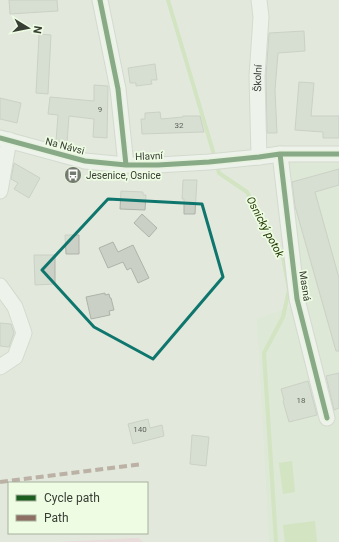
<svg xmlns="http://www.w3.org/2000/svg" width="339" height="542" viewBox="0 0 339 542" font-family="Roboto,sans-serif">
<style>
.built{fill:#d9e6cf}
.green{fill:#efcdd8}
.water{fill:#bedda2}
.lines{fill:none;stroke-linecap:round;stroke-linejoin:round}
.stream{stroke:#bedda2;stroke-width:4}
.building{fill:#cbd0c6;stroke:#aeb3a9}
.minor-casing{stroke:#c2c7bd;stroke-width:17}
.minor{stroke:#fbfcfa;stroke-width:15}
.quiet{stroke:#8d6e63;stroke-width:4;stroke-dasharray:8 4;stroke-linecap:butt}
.cycleway-casing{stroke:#eefce3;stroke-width:8}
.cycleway{stroke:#1b5e20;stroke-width:5}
.marked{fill:none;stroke:#0f766e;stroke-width:3;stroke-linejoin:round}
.labels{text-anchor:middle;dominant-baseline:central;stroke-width:3.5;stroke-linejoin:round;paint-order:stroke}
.number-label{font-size:8px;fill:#5e635a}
.street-label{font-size:10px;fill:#393e35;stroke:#eefce3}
.poi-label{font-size:10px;fill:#393e35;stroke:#eefce3;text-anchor:start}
.water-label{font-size:11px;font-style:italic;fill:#213a00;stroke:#eefce3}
</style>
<rect width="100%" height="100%" fill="#e2e9dc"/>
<!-- built -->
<path class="built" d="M 290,160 L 339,160 L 339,542 L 269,542 L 257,319 L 298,304 L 283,170 Z"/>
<!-- green -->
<path class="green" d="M 134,538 L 139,538 L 143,542 L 56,542 Z"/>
<!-- water -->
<path class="water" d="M 292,461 L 295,492 L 283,494 L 279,463 Z
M 315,521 L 317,542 L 285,542 L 283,525 Z"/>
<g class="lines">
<!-- stream -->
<path class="stream" d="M 168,0 L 215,158
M 217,165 L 219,173 L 247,192 L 283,257 L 289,290 L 283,317 L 264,353 L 276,542"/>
</g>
<!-- building -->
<path class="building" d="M 9,0 L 57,0 L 58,11 L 10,14 Z
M 304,31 L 305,51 L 278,53 L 275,90 L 277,133 L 267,133 L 266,76 L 269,33 Z
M 39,34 L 51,35 L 48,94 L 36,93 Z
M 155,64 L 157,80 L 151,80 L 152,84 L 136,86 L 136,83 L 130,83 L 128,68 Z
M 299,82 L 314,83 L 311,116 L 339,116 L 339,138 L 323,138 L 323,132 L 295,130 Z
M 94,85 L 108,86 L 107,138 L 93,137 L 94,119 L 69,116 L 67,143 L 56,141 L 58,115 L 48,114 L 50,97 L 94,101 Z
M 0,98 L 21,103 L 17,123 L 0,119 Z
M 160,112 L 161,119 L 183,117 L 183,116 L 200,116 L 204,132 L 142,134 L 141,119 L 145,119 L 145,113 Z
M 14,163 L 40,178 L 29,198 L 14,189 L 18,183 L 11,179 Z
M 339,169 L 339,185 L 315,192 L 339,278 L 339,351 L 336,351 L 295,206 L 292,182 Z
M 183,180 L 197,180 L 195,214 L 184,214 L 184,199 L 182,199 Z
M 121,191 L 143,192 L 143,195 L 146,195 L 145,210 L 120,209 Z
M 142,214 L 157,228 L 149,237 L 134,223 Z
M 65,235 L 79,235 L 79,254 L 66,254 Z
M 113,242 L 118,252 L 133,245 L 149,278 L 138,283 L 131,268 L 127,270 L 123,262 L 108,268 L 99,248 Z
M 34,255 L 55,255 L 55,284 L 35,285 Z
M 105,293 L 105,295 L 109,294 L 110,298 L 111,298 L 114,310 L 109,311 L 110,315 L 91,319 L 86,297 Z
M 0,323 L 11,324 L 14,333 L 9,347 L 0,346 Z
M 339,373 L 339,408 L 334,410 L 326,376 Z
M 308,381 L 317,415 L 289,422 L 283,401 L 284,400 L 281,389 Z
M 148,419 L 150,428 L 162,425 L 164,436 L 133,444 L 128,424 Z
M 192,435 L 209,437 L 206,466 L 190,464 Z"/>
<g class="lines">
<!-- minor casing -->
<g class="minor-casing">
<g id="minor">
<path d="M 100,0 L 118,89 L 126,165"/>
<path d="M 0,138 L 85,161 L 126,165 L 158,165 L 209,162 L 259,157 L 280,154 L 339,154"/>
<path d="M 280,154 L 297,299 L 327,418"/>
<path id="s1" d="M 259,157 L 257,76 L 261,17 L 259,0"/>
<path d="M 0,191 L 9,140"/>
<path d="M 0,286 L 15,307 L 24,333 L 15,357 L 0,367"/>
</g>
</g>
<!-- minor -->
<use href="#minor" class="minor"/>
<!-- quiet -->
<path class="quiet" d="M 0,482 L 142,464"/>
<!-- cycleway casing -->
<g class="cycleway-casing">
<path id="cycleway" d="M 100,0 L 118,89 L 126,165
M 0,138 L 85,161 L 126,165 L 158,165 L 209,162 L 259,157 L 280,154 L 339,154
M 280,154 L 297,299 L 327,418"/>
</g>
<!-- cycleway -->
<use href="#cycleway" class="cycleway"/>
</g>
<!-- marked area -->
<path d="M0 0H339V542H0ZM 108,199 L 202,204 L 223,277 L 153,359 L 94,327 L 42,270 Z" fill="#e2e9dc" fill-opacity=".55" fill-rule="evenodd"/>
<path class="marked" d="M 108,199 L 202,204 L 223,277 L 153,359 L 94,327 L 42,270 Z"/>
<!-- icons -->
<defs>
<g id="bus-disc" transform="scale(0.9)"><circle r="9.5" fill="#747a6f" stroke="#eefce3"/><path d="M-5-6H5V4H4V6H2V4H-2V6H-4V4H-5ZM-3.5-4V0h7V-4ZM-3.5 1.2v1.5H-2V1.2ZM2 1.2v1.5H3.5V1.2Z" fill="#fff"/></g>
</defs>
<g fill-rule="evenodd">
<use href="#bus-disc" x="73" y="175"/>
</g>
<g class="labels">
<!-- number labels -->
<g class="number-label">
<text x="100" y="109">9</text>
<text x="179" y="125">32</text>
<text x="301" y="400">18</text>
<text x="140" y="429">140</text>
</g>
<!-- street labels -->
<g class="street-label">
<text stroke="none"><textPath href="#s1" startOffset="79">Školní</textPath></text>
<text transform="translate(65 146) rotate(15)">Na Návsi</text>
<text transform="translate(149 156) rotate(-2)">Hlavní</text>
<text transform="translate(305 286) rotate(81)">Masná</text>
</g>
<!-- poi labels -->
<g class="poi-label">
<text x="86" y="175">Jesenice, Osnice</text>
</g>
<!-- water labels -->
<g class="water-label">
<text transform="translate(265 227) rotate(62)">Osnický potok</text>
</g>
</g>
<!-- legend -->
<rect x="8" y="482" width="140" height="52" fill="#eefce3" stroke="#a6b09d"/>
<rect x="16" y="495" width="20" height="6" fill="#1b5e20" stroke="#a6b09d"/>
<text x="44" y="502" font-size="12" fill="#393e35">Cycle path</text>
<rect x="16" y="515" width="20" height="6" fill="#8d6e63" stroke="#a6b09d"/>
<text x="44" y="522" font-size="12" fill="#393e35">Path</text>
<!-- north arrow -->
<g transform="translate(28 28) rotate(100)" stroke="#eefce3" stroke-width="3" paint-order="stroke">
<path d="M0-3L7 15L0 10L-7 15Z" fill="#393e35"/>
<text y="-6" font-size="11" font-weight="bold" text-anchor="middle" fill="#393e35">N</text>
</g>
</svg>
